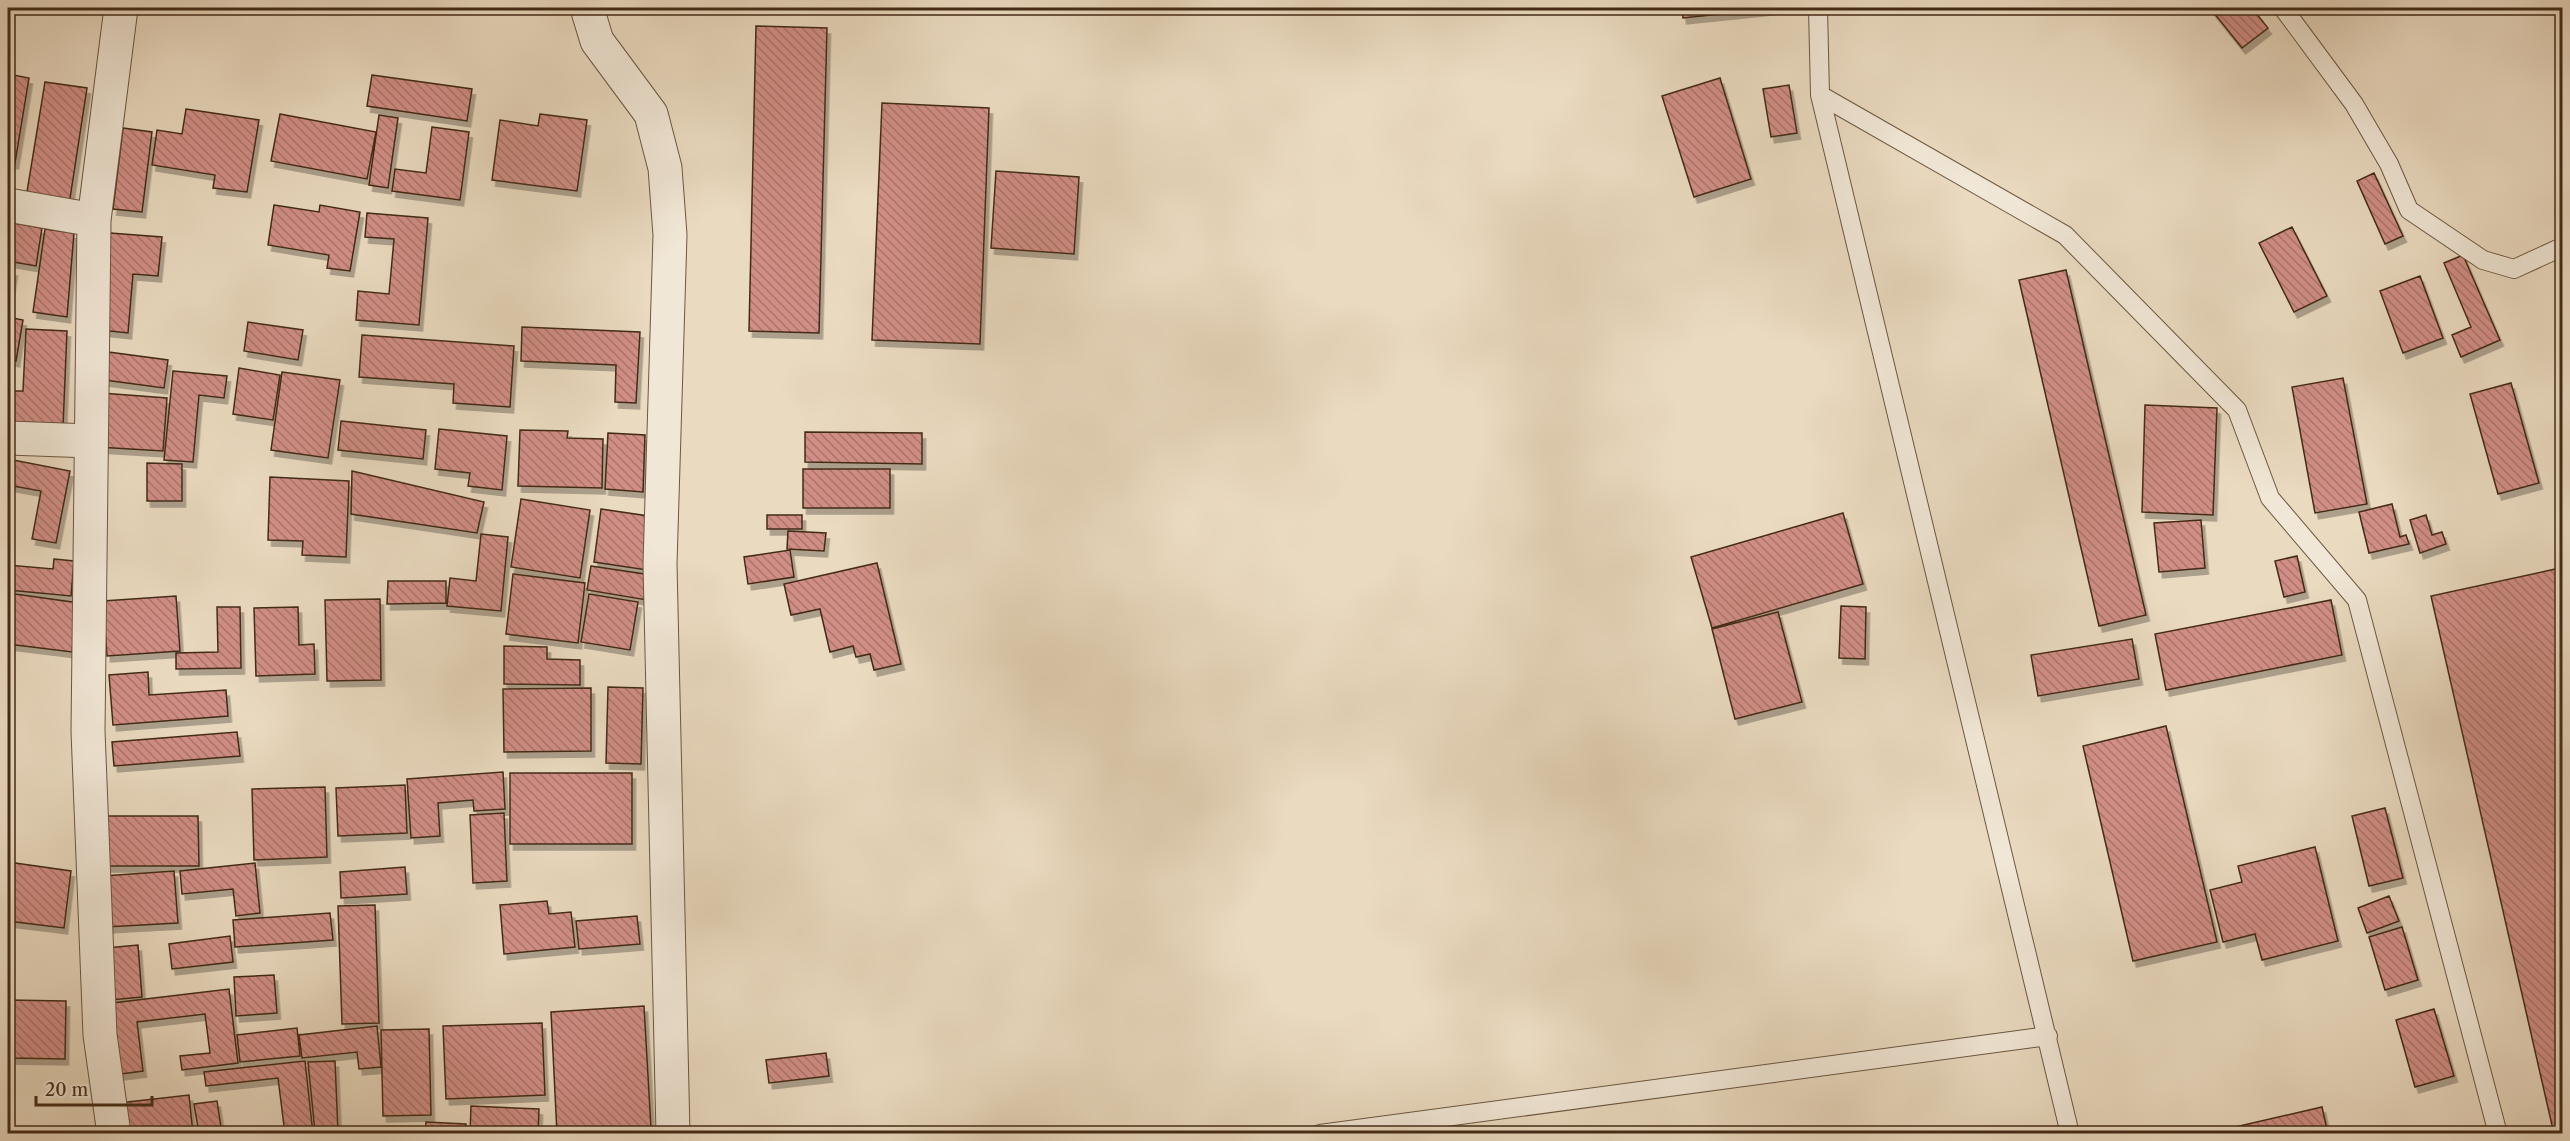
<svg xmlns="http://www.w3.org/2000/svg" width="2570" height="1141" viewBox="0 0 2570 1141" font-family="'Libre Caslon Text',serif">
<style>
.building{fill:url(#building-back-hatch);stroke:#422b17;stroke-width:1.5;filter:url(#shadow)}
.lines{fill:none;stroke-linecap:round;stroke-linejoin:round}
.lane-casing{stroke:#6c5741;stroke-width:20}
.street-casing{stroke:#6c5741;stroke-width:35}
.lane{stroke:#f1e7d6;stroke-width:18}
.street{stroke:#f1e7d6;stroke-width:33}
</style>
<defs>
<pattern id="building-back-hatch" width="6" height="6" patternUnits="userSpaceOnUse" patternTransform="scale(1.5)"><rect width="6" height="6" fill="#d18e86"/><path d="M-1 5l2 2M0 0l6 6M5-1l2 2" fill="none" stroke="#ab746d"/></pattern>
<filter id="shadow"><feDropShadow dx="3.5" dy="6" stdDeviation="0" flood-color="#0004"/></filter>
</defs>
<rect width="100%" height="100%" fill="#eadac0"/>
<filter id="stains"><feTurbulence type="fractalNoise" baseFrequency=".00333" numOctaves="4"/><feColorMatrix values="0 0 0 0 .2 0 0 0 0 .09 0 0 0 0 .02 0 0 0 .5 -.17"/></filter>
<radialGradient id="worn" r=".72"><stop offset=".6" stop-color="#630" stop-opacity="0"/><stop offset="1" stop-color="#630" stop-opacity=".3"/></radialGradient>
<!-- building -->
<path class="building" d="M 1682,8 L 1779,8 L 1683,18 Z
M 2210,8 L 2252,8 L 2268,28 L 2242,48 Z
M 756,26 L 827,28 L 819,333 L 749,331 Z
M 8,74 L 29,78 L 15,163 L 8,162 Z
M 372,75 L 472,89 L 467,121 L 367,106 Z
M 1720,78 L 1751,179 L 1694,197 L 1662,96 Z
M 45,82 L 87,88 L 69,205 L 26,198 Z
M 1789,85 L 1797,133 L 1771,137 L 1763,89 Z
M 882,103 L 989,108 L 980,344 L 872,340 Z
M 186,109 L 259,120 L 247,192 L 213,188 L 215,175 L 152,165 L 157,130 L 182,134 Z
M 280,114 L 376,132 L 367,179 L 271,161 Z
M 540,114 L 587,120 L 577,191 L 492,180 L 500,120 L 538,126 Z
M 379,115 L 398,118 L 388,188 L 369,185 Z
M 432,127 L 469,132 L 460,200 L 392,191 L 395,169 L 426,173 Z
M 123,128 L 152,132 L 142,212 L 113,209 Z
M 996,171 L 1079,177 L 1074,254 L 991,248 Z
M 2374,173 L 2403,236 L 2385,244 L 2357,181 Z
M 274,205 L 319,212 L 320,205 L 360,212 L 350,271 L 327,268 L 329,255 L 268,245 Z
M 367,213 L 428,218 L 419,325 L 356,320 L 358,291 L 389,294 L 394,239 L 365,237 Z
M 8,222 L 42,228 L 36,266 L 8,261 Z
M 2292,227 L 2327,296 L 2294,312 L 2259,243 Z
M 45,229 L 74,233 L 67,317 L 33,312 Z
M 110,233 L 162,237 L 158,276 L 133,274 L 128,333 L 101,330 Z
M 2463,255 L 2500,340 L 2461,357 L 2452,335 L 2471,327 L 2444,263 Z
M 8,269 L 14,270 L 8,308 Z
M 2066,270 L 2146,615 L 2099,626 L 2019,280 Z
M 2420,276 L 2443,338 L 2403,353 L 2380,291 Z
M 8,317 L 23,320 L 16,361 L 8,359 Z
M 248,322 L 303,330 L 298,360 L 244,351 Z
M 522,327 L 640,332 L 636,403 L 615,402 L 616,365 L 521,361 Z
M 26,329 L 67,331 L 63,427 L 8,424 L 8,391 L 23,391 Z
M 362,335 L 514,346 L 510,407 L 453,403 L 454,384 L 359,377 Z
M 101,351 L 168,360 L 164,388 L 97,379 Z
M 239,368 L 280,375 L 273,420 L 233,414 Z
M 173,371 L 227,376 L 224,398 L 199,395 L 193,462 L 164,460 Z
M 282,372 L 340,380 L 328,458 L 271,450 Z
M 2343,378 L 2367,504 L 2315,513 L 2292,387 Z
M 2511,383 L 2539,483 L 2498,494 L 2470,394 Z
M 101,393 L 167,398 L 163,451 L 97,447 Z
M 2145,405 L 2217,408 L 2213,515 L 2142,512 Z
M 341,421 L 426,430 L 423,459 L 338,450 Z
M 439,429 L 507,436 L 502,490 L 468,486 L 470,473 L 435,469 Z
M 520,430 L 568,431 L 567,438 L 603,439 L 602,488 L 518,486 Z
M 805,432 L 922,433 L 922,464 L 805,462 Z
M 608,433 L 645,435 L 643,492 L 605,489 Z
M 8,459 L 70,471 L 56,543 L 32,539 L 41,491 L 8,485 Z
M 147,463 L 182,464 L 182,501 L 147,501 Z
M 803,469 L 890,469 L 890,508 L 803,508 Z
M 352,471 L 484,502 L 477,533 L 351,514 Z
M 270,477 L 349,481 L 346,557 L 302,555 L 303,541 L 268,540 Z
M 521,499 L 590,510 L 580,578 L 511,567 Z
M 2392,504 L 2400,537 L 2406,535 L 2409,544 L 2369,553 L 2359,512 Z
M 601,509 L 655,517 L 647,570 L 594,562 Z
M 1843,513 L 1863,584 L 1712,628 L 1691,557 Z
M 767,515 L 802,515 L 802,529 L 767,529 Z
M 2426,515 L 2432,535 L 2442,532 L 2446,544 L 2420,553 L 2410,520 Z
M 2201,520 L 2205,568 L 2159,572 L 2154,523 Z
M 788,531 L 826,533 L 824,551 L 787,549 Z
M 481,534 L 508,537 L 501,611 L 447,606 L 450,578 L 476,581 Z
M 790,550 L 794,577 L 748,584 L 744,557 Z
M 2297,556 L 2305,592 L 2284,597 L 2275,561 Z
M 54,559 L 74,561 L 71,596 L 8,590 L 8,565 L 53,569 Z
M 877,563 L 901,664 L 874,670 L 870,654 L 856,657 L 853,646 L 830,652 L 820,609 L 791,615 L 784,584 Z
M 591,566 L 651,575 L 647,600 L 587,590 Z
M 2560,568 L 2562,580 L 2562,1134 L 2554,1134 L 2431,596 Z
M 513,574 L 585,583 L 578,643 L 506,634 Z
M 388,581 L 446,581 L 446,603 L 387,604 Z
M 8,593 L 79,603 L 72,652 L 8,644 Z
M 589,594 L 638,602 L 630,650 L 581,642 Z
M 176,596 L 180,651 L 107,656 L 103,601 Z
M 380,599 L 381,680 L 327,681 L 325,600 Z
M 2331,600 L 2342,655 L 2166,690 L 2155,634 Z
M 1841,606 L 1866,607 L 1865,659 L 1839,658 Z
M 217,607 L 240,607 L 241,668 L 176,669 L 176,653 L 218,652 Z
M 298,607 L 299,645 L 314,644 L 315,674 L 256,676 L 254,608 Z
M 1778,612 L 1802,702 L 1735,719 L 1712,629 Z
M 2132,639 L 2139,679 L 2038,696 L 2031,655 Z
M 504,646 L 547,647 L 547,659 L 580,660 L 580,685 L 504,684 Z
M 148,672 L 149,695 L 226,690 L 228,716 L 113,725 L 109,675 Z
M 608,687 L 643,688 L 641,764 L 606,763 Z
M 591,688 L 591,751 L 504,752 L 503,689 Z
M 2166,726 L 2217,942 L 2133,961 L 2083,746 Z
M 237,732 L 240,756 L 114,766 L 112,742 Z
M 503,772 L 505,809 L 474,811 L 473,800 L 438,803 L 440,836 L 411,838 L 407,779 Z
M 510,773 L 632,773 L 632,844 L 510,844 Z
M 405,785 L 407,833 L 338,836 L 336,788 Z
M 325,787 L 327,857 L 254,860 L 252,789 Z
M 2385,808 L 2403,878 L 2369,886 L 2352,816 Z
M 504,813 L 507,881 L 473,883 L 470,815 Z
M 100,816 L 198,816 L 199,866 L 100,866 Z
M 2315,847 L 2338,941 L 2262,960 L 2255,934 L 2223,942 L 2210,890 L 2242,882 L 2238,866 Z
M 8,862 L 71,871 L 64,928 L 8,921 Z
M 255,863 L 260,913 L 236,916 L 233,889 L 182,894 L 180,871 Z
M 405,867 L 407,894 L 341,898 L 340,872 Z
M 174,871 L 178,923 L 106,927 L 103,876 Z
M 2389,896 L 2399,921 L 2367,933 L 2358,908 Z
M 547,901 L 549,914 L 571,912 L 575,947 L 504,954 L 500,905 Z
M 375,905 L 379,1023 L 342,1024 L 338,906 Z
M 330,913 L 333,940 L 235,947 L 233,920 Z
M 637,916 L 640,944 L 579,949 L 576,921 Z
M 2402,927 L 2418,980 L 2385,990 L 2369,937 Z
M 230,936 L 233,962 L 172,969 L 169,944 Z
M 138,945 L 142,997 L 110,1000 L 106,948 Z
M 274,975 L 277,1013 L 236,1016 L 234,977 Z
M 229,989 L 238,1063 L 182,1070 L 180,1056 L 210,1053 L 205,1014 L 137,1022 L 143,1071 L 113,1075 L 104,1004 Z
M 8,1000 L 66,1001 L 65,1059 L 8,1058 Z
M 644,1006 L 651,1128 L 557,1134 L 551,1012 Z
M 2434,1009 L 2454,1076 L 2415,1087 L 2396,1020 Z
M 542,1023 L 545,1095 L 446,1099 L 443,1026 Z
M 377,1026 L 381,1067 L 359,1069 L 357,1052 L 302,1058 L 299,1035 Z
M 297,1028 L 300,1056 L 240,1062 L 237,1035 Z
M 429,1029 L 431,1115 L 383,1116 L 381,1030 Z
M 826,1053 L 829,1076 L 769,1083 L 766,1060 Z
M 305,1061 L 313,1134 L 285,1134 L 278,1078 L 206,1086 L 204,1072 Z
M 335,1061 L 338,1132 L 315,1132 L 308,1062 Z
M 8,1077 L 11,1077 L 8,1121 Z
M 189,1095 L 193,1134 L 123,1134 L 119,1103 Z
M 217,1101 L 222,1134 L 199,1134 L 194,1104 Z
M 471,1106 L 539,1109 L 538,1134 L 470,1134 Z
M 2322,1107 L 2328,1134 L 2205,1134 Z
M 426,1122 L 466,1124 L 466,1134 L 425,1134 Z"/>
<g class="lines">
<!-- lane casing -->
<g class="lane-casing">
<path id="lane" d="M 1818,8 L 1820,95 L 2070,1134
M 2283,8 L 2354,104 L 2389,164 L 2409,210 L 2483,260 L 2514,269 L 2562,247
M 1820,95 L 2065,235 L 2237,410 L 2270,498 L 2357,600 L 2498,1134
M 1320,1134 L 2048,1036"/>
</g>
<!-- street casing -->
<g class="street-casing">
<path id="street" d="M 587,8 L 597,41 L 651,114 L 665,168 L 670,235 L 660,564 L 673,1134
M 8,205 L 94,220
M 8,438 L 91,441
M 114,1134 L 100,1035 L 88,731 L 94,220 L 121,8"/>
</g>
<!-- lane -->
<use href="#lane" class="lane"/>
<!-- street -->
<use href="#street" class="street"/>
</g>
<!-- margin -->
<rect width="2570" height="1141" fill="none" stroke="#eadac0" stroke-width="30"/>
<rect x="9" y="9" width="2552" height="1123" fill="none" stroke="#422b17" stroke-width="3"/>
<rect x="15" y="15" width="2540" height="1111" fill="none" stroke="#422b17" stroke-width="1.5"/>
<!-- scale -->
<path d="M36 1096v9h116v-9" fill="none" stroke="#422b17" stroke-width="3"/>
<text x="45" y="1096" font-size="18" fill="#422b17" stroke="#f1e7d6" stroke-width="4.5" paint-order="stroke">20 m</text>
<rect width="100%" height="100%" filter="url(#stains)"/>
<rect width="100%" height="100%" fill="url(#worn)"/>
</svg>
